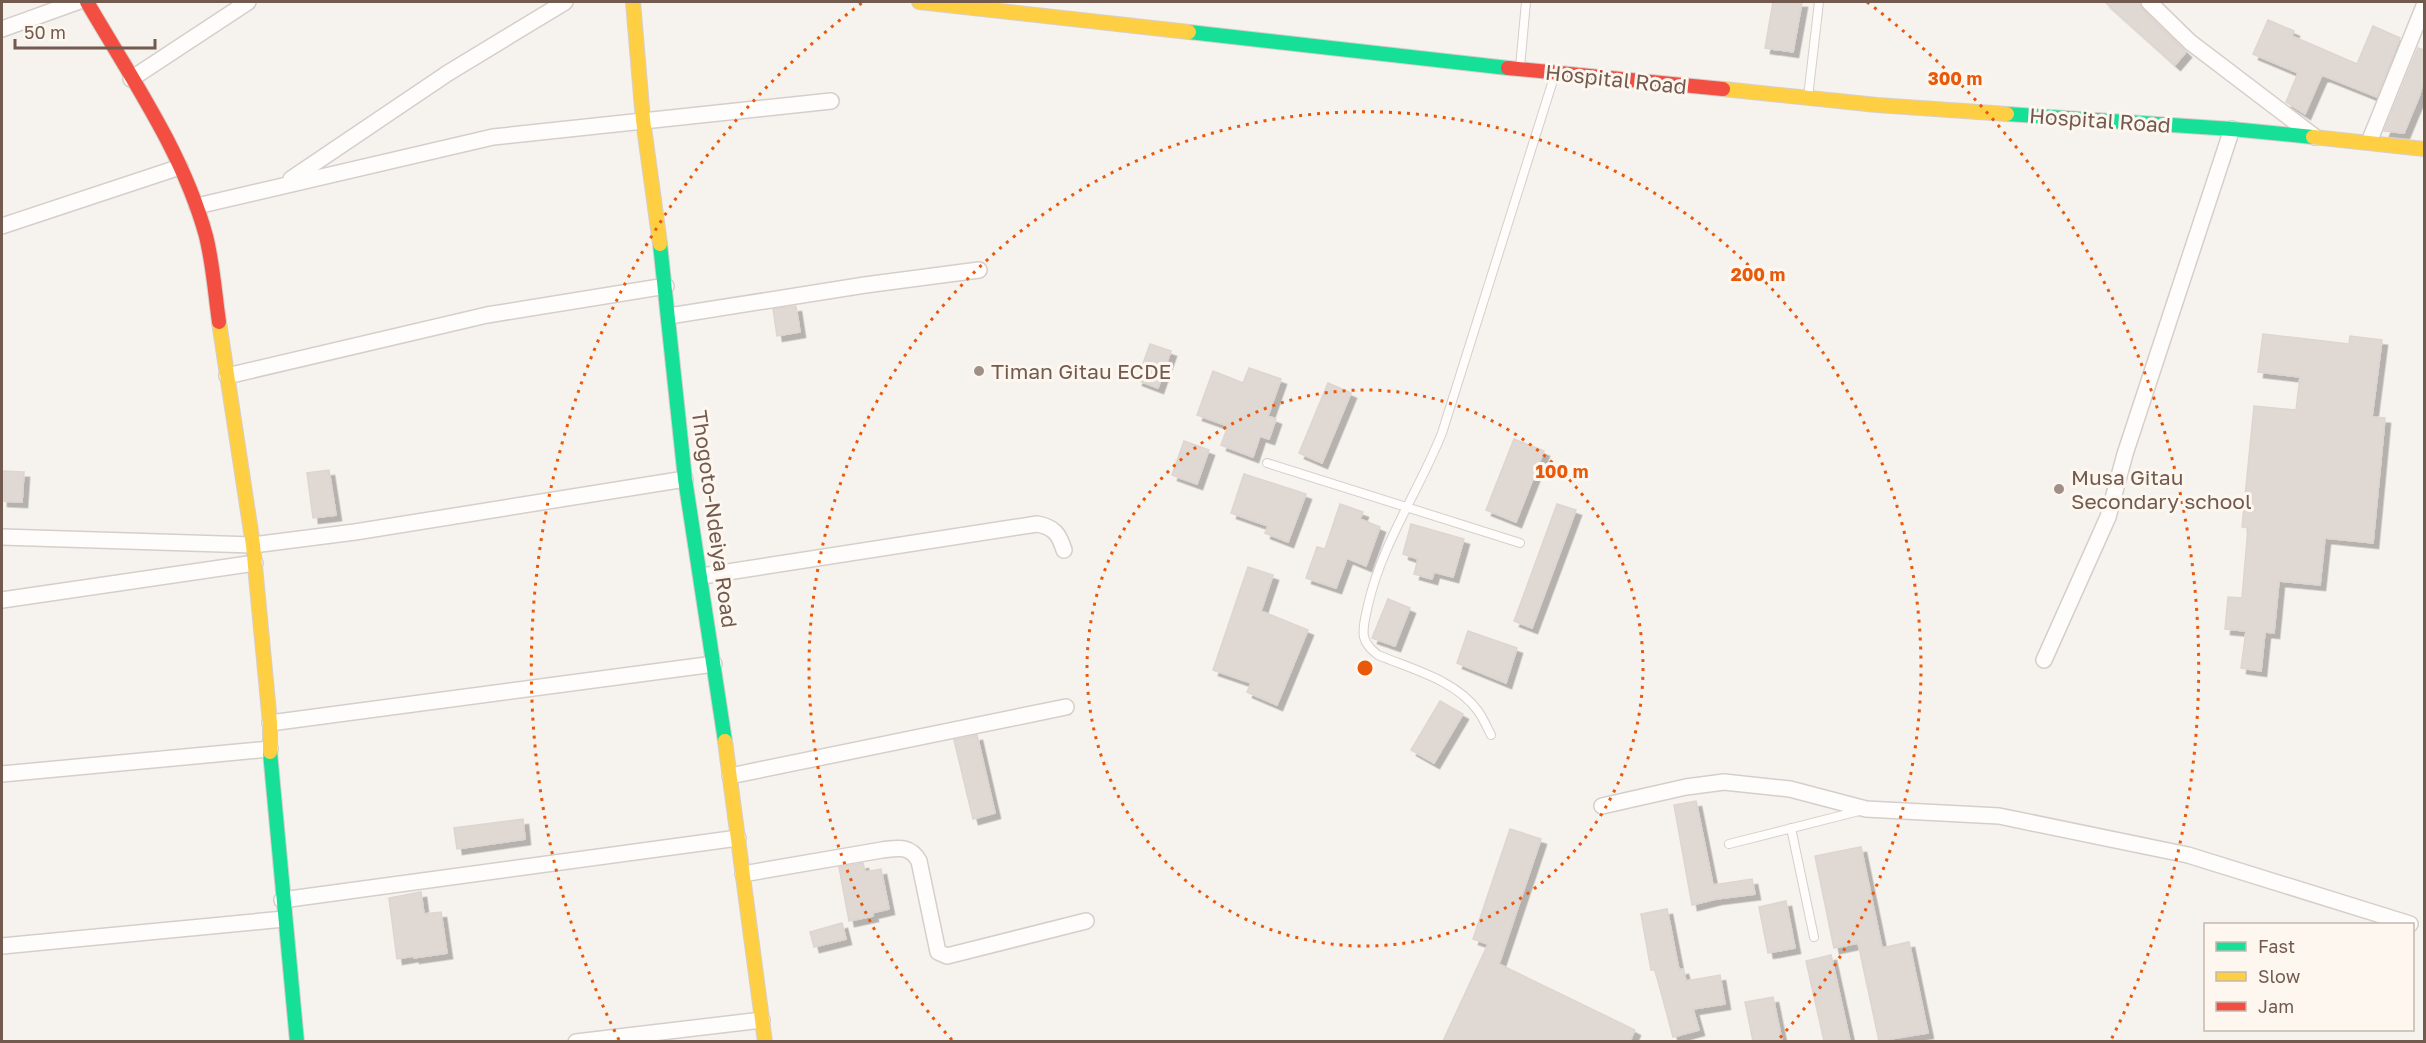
<svg xmlns="http://www.w3.org/2000/svg" width="2426" height="1043" viewBox="0 0 2426 1043" font-family="'Golos Text',sans-serif">
<style>
.building{fill:#e0d8d3;stroke:#dfd5d0;stroke-width:1.5;filter:url(#shadow)}
.lines{fill:none;stroke-linecap:round;stroke-linejoin:round}
.lane-casing{stroke:#d5cfcb;stroke-width:10}
.street-casing{stroke:#d5cfcb;stroke-width:18}
.fast-casing{stroke:#d6cfca;stroke-width:16}
.slow-casing{stroke:#d6cfca;stroke-width:16}
.jam-casing{stroke:#d6cfca;stroke-width:16}
.lane{stroke:#fefdfc;stroke-width:8}
.street{stroke:#fefdfc;stroke-width:15}
.fast{stroke:#16e098;stroke-width:14}
.slow{stroke:#ffcf43;stroke-width:14}
.jam{stroke:#f24e42;stroke-width:14}
.ring{fill:none;stroke:#e8590c;stroke-width:3;stroke-dasharray:3 6}
.poi-dot{fill:#a08f86;stroke:#fdf7ef;stroke-width:2}
.labels{text-anchor:middle;dominant-baseline:central;stroke-width:6;stroke-linejoin:round;paint-order:stroke}
.street-label{font-size:21px;fill:#725a4f;stroke:#fdf7ef}
.poi-label{font-size:21px;fill:#725a4f;stroke:#fdf7ef;text-anchor:start}
.centre{fill:#e8590c;stroke:#fdf7ef;stroke-width:3}
.ring-label{font-size:18px;text-anchor:middle;font-weight:bold;fill:#e8590c;stroke:#fdf7ef;stroke-width:6;stroke-linejoin:round;paint-order:stroke}
</style>
<defs>
<filter id="shadow"><feDropShadow dx="5.5" dy="5.5" stdDeviation="0" flood-color="#0004"/></filter>
</defs>
<rect width="100%" height="100%" fill="#f6f2ed"/>
<!-- building -->
<path class="building" d="M 1773,2 L 1802,2 L 1793,52 L 1765,48 Z
M 2105,2 L 2139,2 L 2142,9 L 2186,52 L 2175,65 Z
M 2268,20 L 2294,31 L 2292,36 L 2357,64 L 2373,26 L 2400,38 L 2377,97 L 2322,75 L 2305,114 L 2286,102 L 2298,73 L 2253,54 Z
M 2418,48 L 2424,50 L 2424,80 L 2419,97 L 2404,133 L 2384,131 Z
M 796,306 L 800,332 L 777,336 L 773,309 Z
M 2263,334 L 2349,344 L 2350,336 L 2382,340 L 2372,417 L 2385,418 L 2373,543 L 2325,538 L 2320,585 L 2279,581 L 2274,633 L 2265,632 L 2261,671 L 2241,668 L 2246,631 L 2225,629 L 2228,597 L 2242,598 L 2248,528 L 2242,527 L 2254,406 L 2296,410 L 2300,377 L 2258,372 Z
M 1150,344 L 1171,351 L 1158,388 L 1137,380 Z
M 1249,368 L 1281,379 L 1268,416 L 1276,419 L 1269,439 L 1260,436 L 1253,457 L 1221,445 L 1228,426 L 1197,415 L 1213,371 L 1243,383 Z
M 1328,383 L 1351,393 L 1322,463 L 1299,453 Z
M 1514,439 L 1544,451 L 1516,522 L 1486,510 Z
M 1184,441 L 1209,450 L 1197,484 L 1172,475 Z
M 329,470 L 336,515 L 313,518 L 307,473 Z
M 2,471 L 24,472 L 22,502 L 2,501 Z
M 1244,474 L 1306,494 L 1288,542 L 1265,533 L 1268,526 L 1231,513 Z
M 1340,504 L 1363,512 L 1360,519 L 1380,527 L 1366,566 L 1347,558 L 1336,588 L 1306,578 L 1317,547 L 1325,549 Z
M 1557,504 L 1576,510 L 1532,628 L 1514,621 Z
M 1411,524 L 1464,539 L 1453,577 L 1434,572 L 1432,579 L 1414,574 L 1418,559 L 1403,554 Z
M 1248,567 L 1273,575 L 1261,611 L 1308,630 L 1277,705 L 1247,692 L 1251,683 L 1213,670 Z
M 1388,599 L 1410,608 L 1395,646 L 1372,638 Z
M 1468,631 L 1517,648 L 1506,683 L 1457,663 Z
M 1440,701 L 1463,714 L 1434,763 L 1411,750 Z
M 977,735 L 995,813 L 973,819 L 954,740 Z
M 1696,801 L 1713,885 L 1752,879 L 1755,894 L 1716,899 L 1692,905 L 1674,805 Z
M 523,819 L 525,839 L 457,849 L 454,828 Z
M 1510,829 L 1541,839 L 1499,964 L 1635,1030 L 1630,1041 L 1443,1041 L 1488,944 L 1473,939 Z
M 1861,847 L 1882,948 L 1909,942 L 1928,1033 L 1879,1041 L 1858,943 L 1834,948 L 1815,856 Z
M 863,863 L 865,872 L 881,869 L 889,909 L 872,913 L 873,916 L 849,921 L 839,867 Z
M 421,892 L 424,914 L 441,912 L 447,953 L 414,958 L 414,956 L 397,959 L 389,898 Z
M 1786,901 L 1795,948 L 1768,953 L 1759,907 Z
M 1667,909 L 1679,970 L 1683,969 L 1686,981 L 1720,975 L 1725,1004 L 1693,1009 L 1699,1030 L 1673,1037 L 1655,970 L 1651,970 L 1641,914 Z
M 842,923 L 846,939 L 814,947 L 810,932 Z
M 1831,955 L 1850,1041 L 1824,1041 L 1806,961 Z
M 1773,997 L 1782,1041 L 1753,1041 L 1745,1002 Z"/>
<g class="lines">
<!-- lane casing -->
<g class="lane-casing">
<path id="lane" d="M 1520,67 L 1526,2
M 1808,97 L 1819,2
M 1267,463 L 1520,543
M 1491,735 C 1487,727 1483,718 1478,711 C 1456,680 1411,669 1378,655 C 1372,650 1366,645 1364,637 C 1362,627 1366,615 1368,605 C 1382,543 1419,491 1442,433 L 1555,74
M 1791,828 L 1814,937
M 1729,844 L 1859,811"/>
</g>
<!-- street casing -->
<g class="street-casing">
<path id="street" d="M 2149,2 L 2190,42 L 2315,137
M 2,29 L 77,2
M 131,79 L 248,2
M 2369,142 L 2424,6
M 291,179 L 448,73 L 565,2
M 197,206 L 493,137 L 831,101
M 2,226 L 180,167
M 669,316 L 865,285 L 979,270
M 227,376 L 487,315 L 666,286
M 2,537 L 253,545 L 355,532 L 685,479
M 702,576 L 1037,524 C 1054,527 1059,534 1064,550
M 2,600 L 255,563
M 2044,660 L 2108,517 L 2125,454 L 2232,129
M 270,723 L 714,664
M 2,774 L 270,749
M 730,776 L 1066,707
M 1602,806 L 1686,787 L 1724,782 L 1790,789 L 1866,809 L 1999,816 L 2188,855 L 2410,924
M 743,874 L 882,850 C 898,848 910,845 919,861 L 938,952 L 947,956 L 1086,921
M 282,900 L 738,838
M 2,946 L 284,919
M 576,1042 L 762,1020"/>
</g>
<!-- fast casing -->
<g class="fast-casing">
<path id="fast" d="M 1189,32 L 1508,68
M 2007,114 L 2232,129 L 2313,137
M 660,244 L 685,479 L 725,741
M 270,752 L 297,1042"/>
</g>
<!-- slow casing -->
<g class="slow-casing">
<path id="slow" d="M 633,2 L 643,120 L 660,244
M 919,2 L 1189,32
M 1723,89 L 1877,105 L 2007,114
M 2313,137 L 2424,149
M 219,322 L 253,545 L 270,723 L 270,752
M 725,741 L 765,1042"/>
</g>
<!-- jam casing -->
<g class="jam-casing">
<path id="jam" d="M 87,2 C 130,76 183,152 206,236 C 213,264 215,294 219,322
M 1508,68 L 1723,89"/>
</g>
<!-- lane -->
<use href="#lane" class="lane"/>
<!-- street -->
<use href="#street" class="street"/>
<!-- fast -->
<use href="#fast" class="fast"/>
<!-- slow -->
<use href="#slow" class="slow"/>
<!-- jam -->
<use href="#jam" class="jam"/>
</g>
<!-- distance rings -->
<g class="ring">
<circle cx="1365" cy="668" r="278"/>
<path d="M952 1040A556 556 0 1 1 1778 1040"/>
<path d="M619 1040A834 834 0 0 1 863 2M1867 2A834 834 0 0 1 2111 1040"/>
</g>
<!-- markers -->
<g class="poi-dot">
<circle cx="979" cy="371" r="6"/>
<circle cx="2059" cy="489" r="6"/>
</g>
<g class="labels">
<!-- street labels -->
<g class="street-label">
<text transform="translate(1616 79) rotate(6)">Hospital Road</text>
<text transform="translate(2100 120) rotate(4)">Hospital Road</text>
<text transform="translate(715 519) rotate(82)">Thogoto-Ndeiya Road</text>
</g>
<!-- poi labels -->
<g class="poi-label">
<text x="991" y="371">Timan Gitau ECDE</text>
<text x="2071" y="477">Musa Gitau<tspan x="2071" dy="24">Secondary school</tspan></text>
</g>
</g>
<circle cx="1365" cy="668" r="9" class="centre"/>
<g class="ring-label">
<text x="1955" y="85">300 m</text>
<text x="1758" y="281">200 m</text>
<text x="1562" y="478">100 m</text>
</g>
<!-- border -->
<rect width="2426" height="1043" fill="none" stroke="#725a4f" stroke-width="6"/>
<!-- legend -->
<rect x="2204" y="923" width="210" height="108" fill="#fdf7ef" stroke="#c5b8af" stroke-width="1.5"/>
<rect x="2216" y="942" width="30" height="9" fill="#16e098" stroke="#c5b8af" stroke-width="1.5"/>
<text x="2258" y="953" font-size="18" fill="#725a4f">Fast</text>
<rect x="2216" y="972" width="30" height="9" fill="#ffcf43" stroke="#c5b8af" stroke-width="1.5"/>
<text x="2258" y="983" font-size="18" fill="#725a4f">Slow</text>
<rect x="2216" y="1002" width="30" height="9" fill="#f24e42" stroke="#c5b8af" stroke-width="1.5"/>
<text x="2258" y="1013" font-size="18" fill="#725a4f">Jam</text>
<!-- scale -->
<path d="M15 39v9h140v-9" fill="none" stroke="#725a4f" stroke-width="3"/>
<text x="24" y="39" font-size="18" fill="#725a4f" stroke="#fdf7ef" stroke-width="4.5" paint-order="stroke">50 m</text>
</svg>
